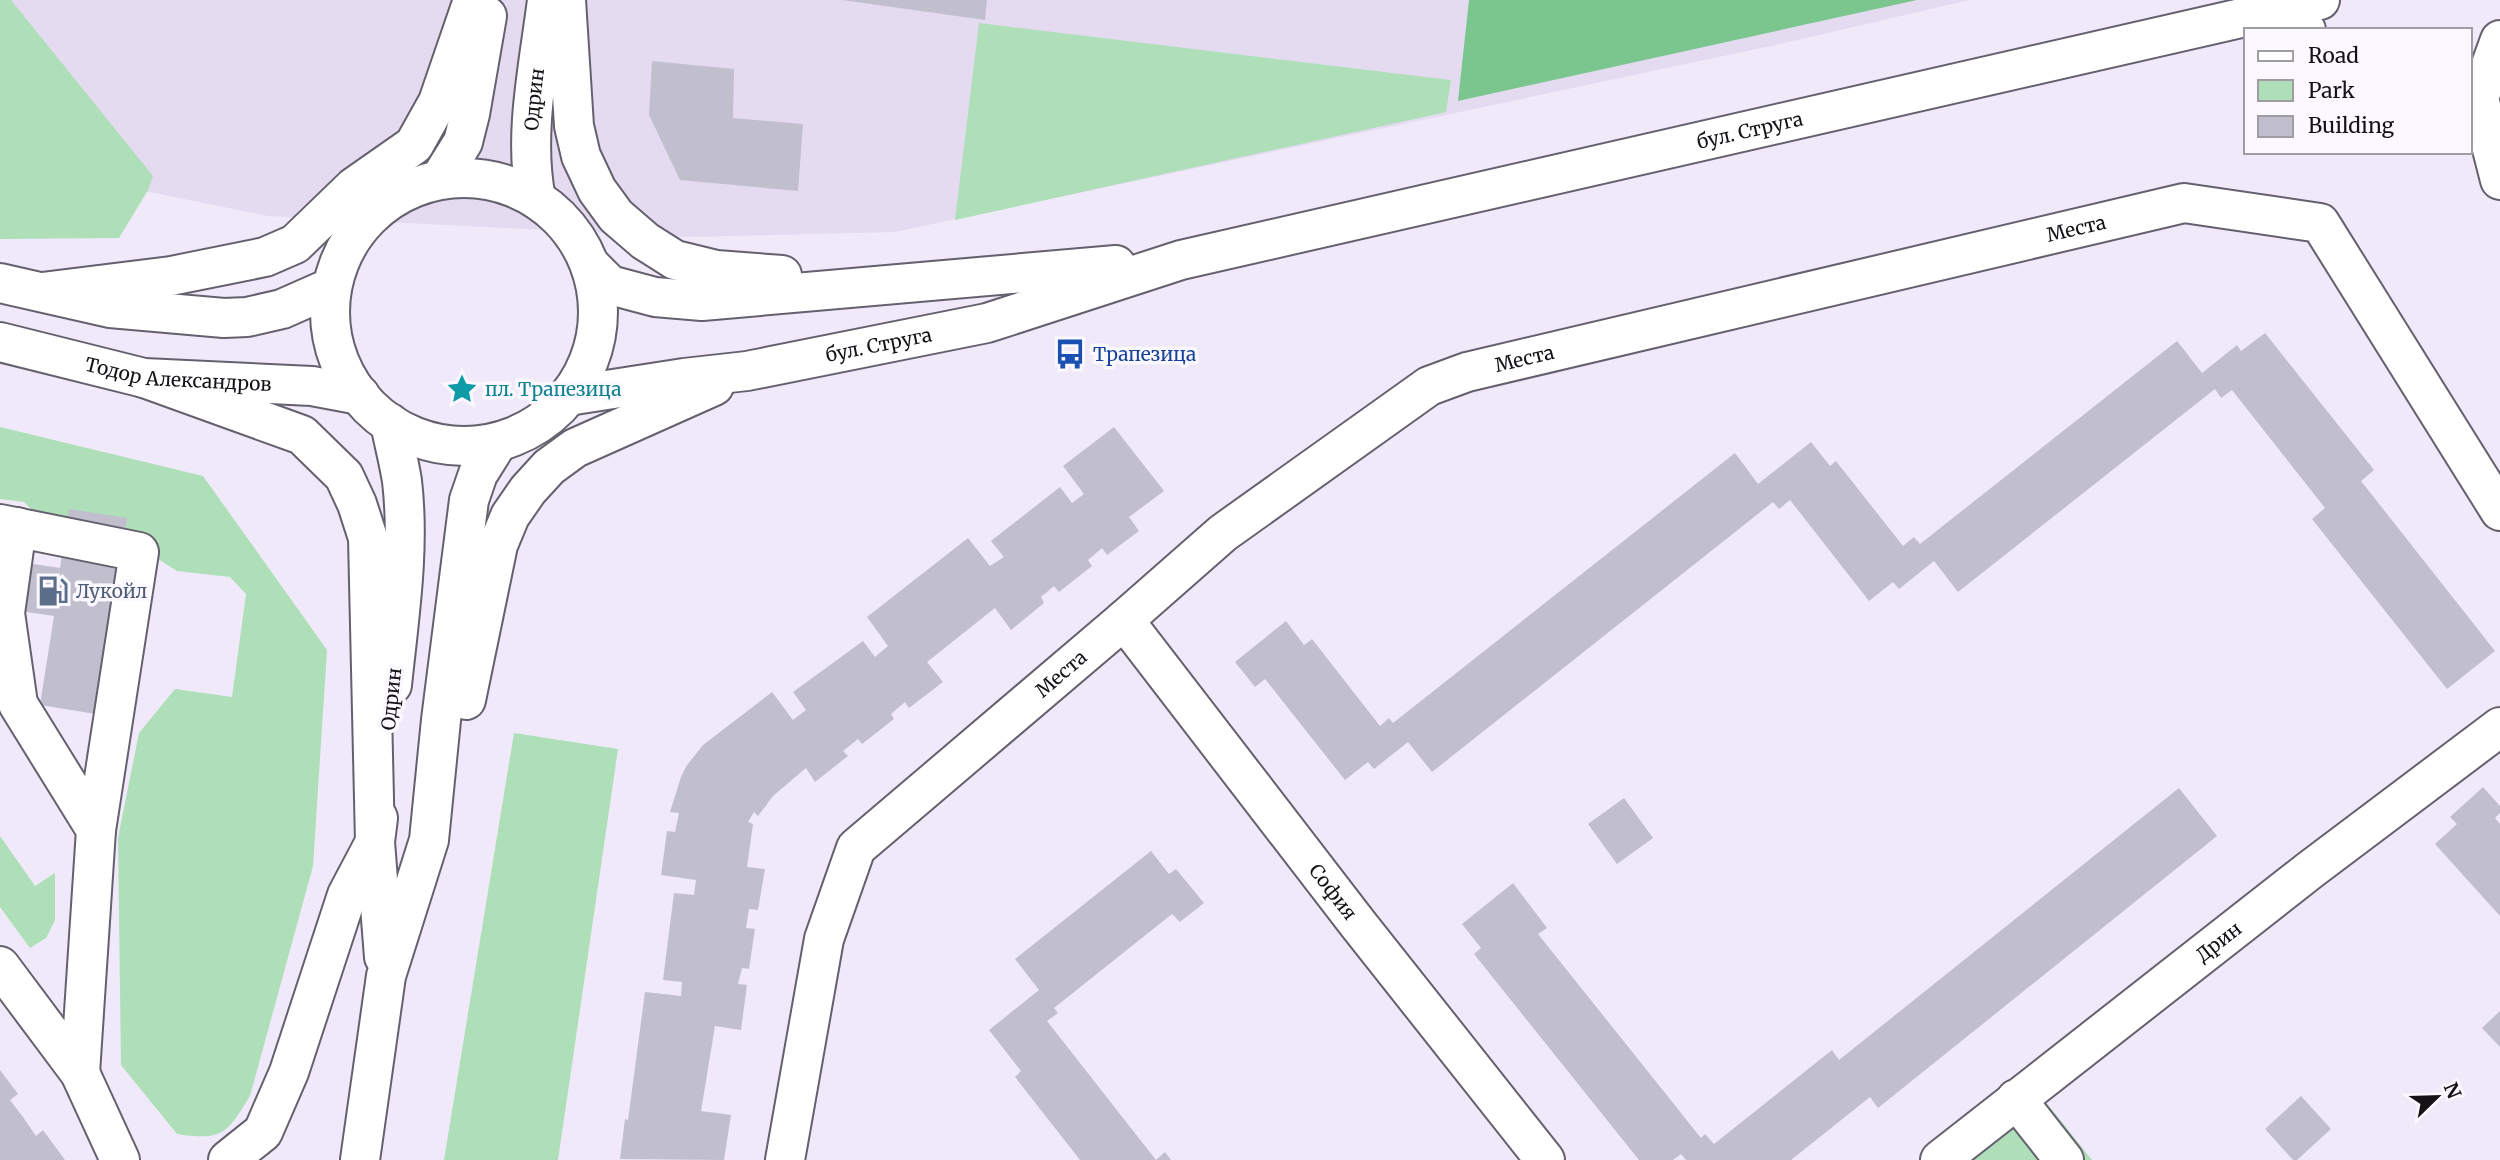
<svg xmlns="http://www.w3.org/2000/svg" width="2500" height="1160" viewBox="0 0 2500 1160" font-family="Merriweather,serif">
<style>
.built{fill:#e4dbf1}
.green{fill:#aedfb8}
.forest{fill:#7bc68e}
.building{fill:#c1bfce}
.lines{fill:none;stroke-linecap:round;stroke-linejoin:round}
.minor-casing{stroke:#65606d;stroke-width:42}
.major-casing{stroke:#65606d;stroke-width:42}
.minor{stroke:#fff;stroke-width:38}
.major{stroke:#fff;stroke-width:38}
.labels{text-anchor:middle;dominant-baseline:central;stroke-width:7;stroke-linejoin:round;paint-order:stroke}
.street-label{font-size:19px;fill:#141217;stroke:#fbf8ff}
.transit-label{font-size:19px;fill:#164399;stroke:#fbf8ff;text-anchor:start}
.culture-label{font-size:19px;fill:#0d838f;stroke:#fbf8ff;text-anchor:start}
.service-label{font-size:19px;fill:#4e5e75;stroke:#fbf8ff;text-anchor:start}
</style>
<rect width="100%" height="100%" fill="#efe9f9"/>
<!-- built -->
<path class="built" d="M 0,0 L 1969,0 L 1789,42 L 895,232 L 687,237 L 268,216 L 0,162 Z"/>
<!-- green -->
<path class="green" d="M 0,0 L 11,0 L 153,176 L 148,190 L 119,238 L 0,239 Z
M 979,23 L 1451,80 L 1446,112 L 955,220 Z
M 0,427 L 203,476 L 327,650 L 313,866 L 250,1096 C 227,1133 224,1141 177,1134 L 121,1065 L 118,838 L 139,733 L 175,689 L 232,697 L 246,594 L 230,577 L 177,571 L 144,550 L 40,518 L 24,502 L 0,499 Z
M 514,733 L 618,749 L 558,1160 L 444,1160 Z
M 0,836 L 35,886 L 55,873 L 55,920 L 46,938 L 30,948 L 0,907 Z
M 2034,1087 L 2092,1160 L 1943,1160 Z"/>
<!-- forest -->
<path class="forest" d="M 1469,0 L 1917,0 L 1458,101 Z"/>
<!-- building -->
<path class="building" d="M 842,0 L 987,0 L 985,20 Z
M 652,61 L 734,69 L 733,118 L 803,124 L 798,191 L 680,180 L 649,115 Z
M 2265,333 L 2374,470 L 2361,481 L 2495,651 L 2447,689 L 2312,519 L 2325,508 L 2232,390 L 2221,398 L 2215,389 L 1958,592 L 1934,561 L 1899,589 L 1893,582 L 1869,601 L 1790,500 L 1779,509 L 1773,502 L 1432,772 L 1408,742 L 1374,769 L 1368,762 L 1345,780 L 1265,679 L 1255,687 L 1235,662 L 1286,621 L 1304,645 L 1312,639 L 1380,726 L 1389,718 L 1393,723 L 1735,453 L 1758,484 L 1811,442 L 1830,466 L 1836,461 L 1903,546 L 1914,537 L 1920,544 L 2177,341 L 2202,373 L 2237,345 L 2241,351 Z
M 1114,427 L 1164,491 L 1129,517 L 1139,531 L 1107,555 L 1102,548 L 1088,560 L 1092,566 L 1059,592 L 1054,586 L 1041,597 L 1044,603 L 1011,630 L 995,608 L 927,662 L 943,682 L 909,708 L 905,702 L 891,714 L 894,719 L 862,744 L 858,739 L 843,751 L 848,756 L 815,782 L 806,768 L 773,796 L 758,816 L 754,812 L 748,822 L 753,824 L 747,867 L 765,869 L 758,910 L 749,909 L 746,928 L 755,929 L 749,969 L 742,968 L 738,984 L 747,985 L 741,1030 L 715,1026 L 701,1111 L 731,1115 L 724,1160 L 620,1159 L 625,1119 L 628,1120 L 645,992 L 681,996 L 682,982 L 663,980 L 674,893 L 694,895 L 696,880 L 661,875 L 667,831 L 675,832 L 679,813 L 670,812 L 681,777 L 687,765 L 703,745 L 772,692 L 793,720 L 806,710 L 793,692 L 863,641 L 875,657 L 888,646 L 867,617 L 968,538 L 990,566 L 1004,557 L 991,541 L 1060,487 L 1072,503 L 1084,494 L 1063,466 Z
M 69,509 L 127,518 L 96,714 L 40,705 L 54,616 L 0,608 L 0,559 L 60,568 Z
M 2483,787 L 2500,806 L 2500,813 L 2495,818 L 2500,824 L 2500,916 L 2435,844 L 2457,824 L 2450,817 Z
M 2179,788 L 2217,836 L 1878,1108 L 1870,1097 L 1791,1160 L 1686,1160 L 1681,1154 L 1673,1160 L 1639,1160 L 1474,954 L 1481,948 L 1462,924 L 1513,883 L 1547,928 L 1538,934 L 1701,1138 L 1705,1134 L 1714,1144 L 1832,1050 L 1839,1060 Z
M 1624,798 L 1653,838 L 1617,864 L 1588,824 Z
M 1151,851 L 1169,874 L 1176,869 L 1204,903 L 1180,922 L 1172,914 L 1054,1008 L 1058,1013 L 1047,1021 L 1156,1160 L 1165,1152 L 1171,1160 L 1080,1160 L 1015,1077 L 1021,1071 L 989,1030 L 1039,990 L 1015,959 Z
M 2500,1011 L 2500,1047 L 2482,1028 Z
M 0,1070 L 18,1094 L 10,1100 L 23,1117 L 36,1136 L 43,1130 L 65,1160 L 0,1160 Z
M 2301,1096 L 2331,1129 L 2297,1160 L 2293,1160 L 2265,1129 Z"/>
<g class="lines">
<!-- minor casing -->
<g class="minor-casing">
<g id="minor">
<path d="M 2251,16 L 2306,30"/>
<path d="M 2479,98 L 2500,180"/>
<path d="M 2479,98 L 2500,40"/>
<path d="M 0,524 L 139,552 L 96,830 L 80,1073"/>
<path d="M 17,527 L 5,613 L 18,704 L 96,830"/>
<path id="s1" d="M 1124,620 L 1358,924 L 1545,1160"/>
<path d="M 0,966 L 80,1073 L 120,1160"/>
<path d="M 2016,1099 L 2064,1160"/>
<path d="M 228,1160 L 263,1132 L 289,1072 L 347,895 L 375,842"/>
<path id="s2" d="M 785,1160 L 824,939 L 856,848 L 1124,620 L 1223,533 L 1429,386 L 1467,372 L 2184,203 L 2320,223 L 2500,511"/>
<path id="s3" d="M 1940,1160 L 2310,870 L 2500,727"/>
</g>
</g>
<!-- major casing -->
<g class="major-casing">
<g id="major">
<path d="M 566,0 L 574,126 L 581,156 L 597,190 L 616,216 L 645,241 L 675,260 L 716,270 L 782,275"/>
<circle cx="464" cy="312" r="134"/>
<path d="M 440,179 L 463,142 L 470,114 L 487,16"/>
<path id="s4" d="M 536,199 C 523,134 539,65 547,0"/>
<path d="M 590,265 L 610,285 L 655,297 L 702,301 L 1116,265"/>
<path d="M 0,283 L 110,308 L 224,318 L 247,317 L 282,309 L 332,287"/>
<path d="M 42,292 L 171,276 L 265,257 L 295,244 L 354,187 L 414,145 L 438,102 L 473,0"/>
<path id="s5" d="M 0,342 L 144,378 L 312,386 L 360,395"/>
<path d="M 144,378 L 302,435 L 344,476 L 357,504 L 368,538 L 375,842"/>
<path id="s6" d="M 568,396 L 684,378 L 747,371 L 987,323 L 1181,260 L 2320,0"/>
<path d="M 390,423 C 394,443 399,462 402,481 C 410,549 399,618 392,685"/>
<path d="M 466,700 L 498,545 L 510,516 L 528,490 L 549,467 L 575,448 L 714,386"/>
<path d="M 378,818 L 375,842 L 384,957"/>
<path d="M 360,1160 L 386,976 L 429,840 L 441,720 L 469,500 L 478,474 L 498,442"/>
</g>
</g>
<!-- minor -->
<use href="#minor" class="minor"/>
<!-- major -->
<use href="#major" class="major"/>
</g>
<!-- icons -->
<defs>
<g id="bus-bare" transform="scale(2.415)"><path d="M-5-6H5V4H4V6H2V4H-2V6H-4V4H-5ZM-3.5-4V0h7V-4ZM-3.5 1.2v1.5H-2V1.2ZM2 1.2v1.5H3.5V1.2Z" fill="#1a4fb4" stroke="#fbf8ff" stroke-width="2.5" paint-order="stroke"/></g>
<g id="sight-bare" transform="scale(2.415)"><path d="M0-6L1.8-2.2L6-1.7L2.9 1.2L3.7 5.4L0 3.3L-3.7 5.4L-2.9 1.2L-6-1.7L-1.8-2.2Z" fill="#0f9aa8" stroke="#fbf8ff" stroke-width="2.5" paint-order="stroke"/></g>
<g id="fuel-bare" transform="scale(2.415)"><path d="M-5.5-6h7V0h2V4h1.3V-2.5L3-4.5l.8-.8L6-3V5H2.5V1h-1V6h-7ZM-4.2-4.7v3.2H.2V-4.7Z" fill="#5c6f8a" stroke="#fbf8ff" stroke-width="2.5" paint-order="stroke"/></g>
</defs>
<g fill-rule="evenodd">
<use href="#bus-bare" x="1070" y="354"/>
<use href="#sight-bare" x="462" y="389"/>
<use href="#fuel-bare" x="53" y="591"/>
</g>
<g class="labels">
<!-- street labels -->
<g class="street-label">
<text stroke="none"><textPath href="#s4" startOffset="100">Одрин</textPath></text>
<text stroke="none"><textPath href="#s6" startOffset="1213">бул. Струга</textPath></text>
<text stroke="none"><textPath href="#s2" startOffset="1724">Места</textPath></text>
<text stroke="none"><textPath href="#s6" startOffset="315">бул. Струга</textPath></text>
<text stroke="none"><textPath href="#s2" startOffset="1157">Места</textPath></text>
<text stroke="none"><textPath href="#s5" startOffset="182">Тодор Александров</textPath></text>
<text stroke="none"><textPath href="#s2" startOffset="590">Места</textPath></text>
<text transform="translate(391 699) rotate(-84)">Одрин</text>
<text stroke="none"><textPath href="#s1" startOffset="343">София</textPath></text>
<text stroke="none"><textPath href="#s3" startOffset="354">Дрин</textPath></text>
</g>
<!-- transit labels -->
<g class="transit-label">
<text x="1093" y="354">Трапезица</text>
</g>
<!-- culture labels -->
<g class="culture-label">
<text x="485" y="389">пл. Трапезица</text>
</g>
<!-- service labels -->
<g class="service-label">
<text x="76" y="591">Лукойл</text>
</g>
</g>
<!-- legend -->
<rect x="2244" y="28" width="228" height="126" fill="#fbf8ff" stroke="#9f9ca2" stroke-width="2"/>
<rect x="2258" y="51" width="35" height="10" fill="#ffffff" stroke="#9f9ca2" stroke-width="2"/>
<text x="2308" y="63" font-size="21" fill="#141217">Road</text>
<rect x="2258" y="80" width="35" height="21" fill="#aedfb8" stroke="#9f9ca2" stroke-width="2"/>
<text x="2308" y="98" font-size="21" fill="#141217">Park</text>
<rect x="2258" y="116" width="35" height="21" fill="#c1bfce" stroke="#9f9ca2" stroke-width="2"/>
<text x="2308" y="133" font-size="21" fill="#141217">Building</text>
<!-- north arrow -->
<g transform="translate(2437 1097) rotate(67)" stroke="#fbf8ff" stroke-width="5" paint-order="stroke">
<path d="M0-5L12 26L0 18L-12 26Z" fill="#141217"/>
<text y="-10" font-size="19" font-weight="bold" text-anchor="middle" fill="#141217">N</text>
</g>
</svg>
